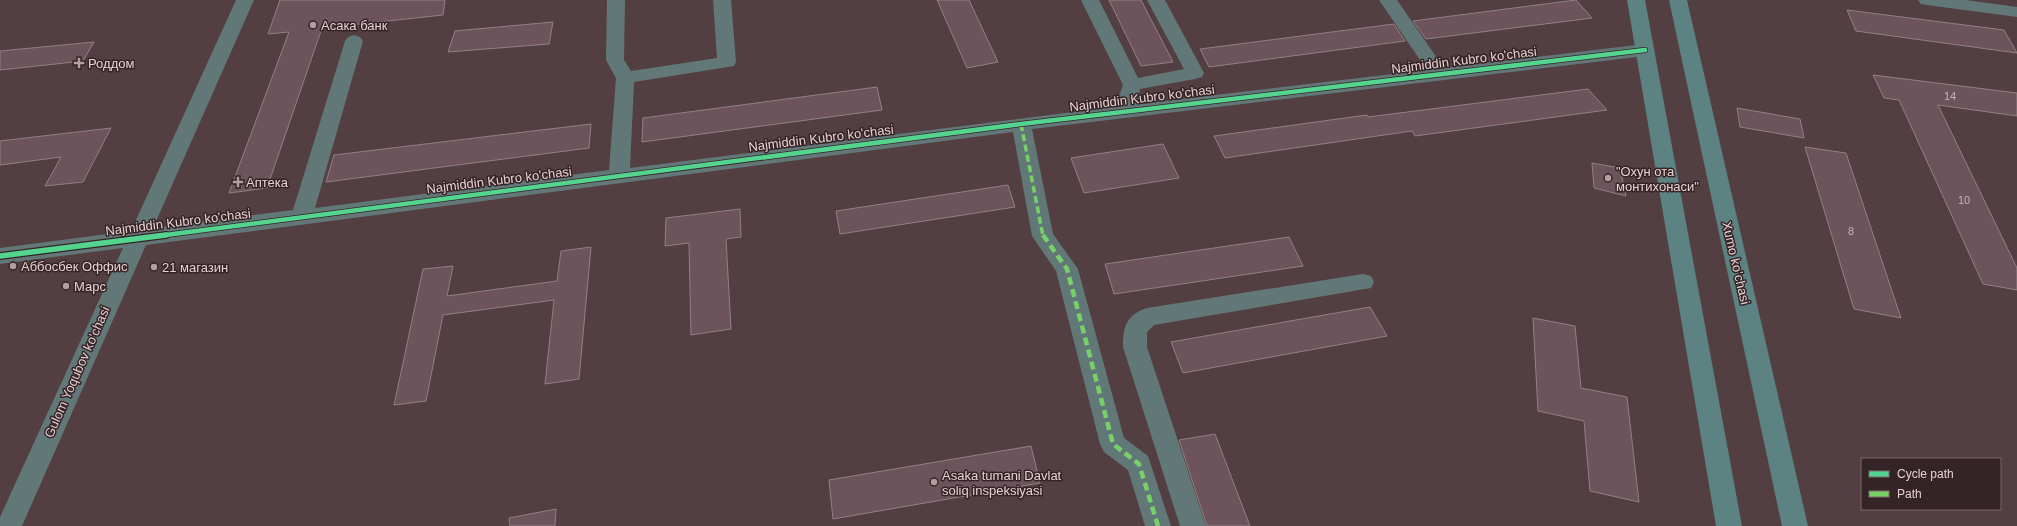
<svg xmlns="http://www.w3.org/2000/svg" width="2017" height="526" viewBox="0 0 2017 526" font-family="Helvetica,sans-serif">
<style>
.building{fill:#6d545c;stroke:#918084}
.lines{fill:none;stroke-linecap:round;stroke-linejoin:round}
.minor{fill:#627777;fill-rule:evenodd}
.major{fill:#5c8382;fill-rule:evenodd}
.quiet-far1{stroke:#78d068;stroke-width:3.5;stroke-dasharray:7 3.5;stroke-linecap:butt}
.quiet{stroke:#78d068;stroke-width:4.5;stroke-dasharray:8 4.5;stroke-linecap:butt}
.cycleway-far1-casing{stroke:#352426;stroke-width:6}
.cycleway-casing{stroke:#352426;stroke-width:8}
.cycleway-far1{stroke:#53d58f;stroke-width:4.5}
.cycleway{stroke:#53d58f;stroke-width:5.5}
.poi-dot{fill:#b39d9f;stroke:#352426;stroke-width:1.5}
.labels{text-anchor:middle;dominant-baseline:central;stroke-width:3;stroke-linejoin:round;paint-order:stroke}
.number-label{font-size:11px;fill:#c8b1b4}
.poi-label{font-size:13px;fill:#e7d0d2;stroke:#352426;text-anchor:start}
.street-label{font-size:13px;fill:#e7d0d2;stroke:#352426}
</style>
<rect width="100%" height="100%" fill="#533f41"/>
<!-- building -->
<path class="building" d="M 280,0 L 445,0 L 443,15 L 322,28 L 267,188 L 229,193 L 289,32 L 268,34 Z
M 937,0 L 969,0 L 998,62 L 967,68 Z
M 1109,0 L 1141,0 L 1173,62 L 1141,66 Z
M 1576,0 L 1592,18 L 1426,39 L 1413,21 Z
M 1847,10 L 2004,30 L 2017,53 L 1856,31 Z
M 553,22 L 549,44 L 448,52 L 455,31 Z
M 1394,24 L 1405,41 L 1209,67 L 1200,49 Z
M 94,42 L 83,61 L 0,70 L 0,51 Z
M 1873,75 L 2017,93 L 2017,116 L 1938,105 L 2017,268 L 2017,290 L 1983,284 L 1899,100 L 1884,98 Z
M 877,87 L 882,110 L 642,142 L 643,118 Z
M 1588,89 L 1607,110 L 1415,136 L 1412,131 L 1225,158 L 1214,136 L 1367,115 L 1368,117 Z
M 1737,108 L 1800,119 L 1804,138 L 1740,127 Z
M 591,124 L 589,148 L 326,182 L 334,155 Z
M 111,128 L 83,182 L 45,186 L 61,157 L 0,165 L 0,141 Z
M 1163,144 L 1179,178 L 1084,193 L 1071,158 Z
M 1805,147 L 1846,153 L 1901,318 L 1854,309 Z
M 1592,163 L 1620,168 L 1626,196 L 1594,188 Z
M 1008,185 L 1015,207 L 840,234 L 836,211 Z
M 740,209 L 741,237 L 726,239 L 731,329 L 691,335 L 689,243 L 665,246 L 666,218 Z
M 1289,237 L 1303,266 L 1114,294 L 1105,264 Z
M 591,247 L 579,379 L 545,384 L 554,300 L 443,315 L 426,401 L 394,405 L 423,269 L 453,266 L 447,296 L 557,281 L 561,251 Z
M 1370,307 L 1387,336 L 1183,373 L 1171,342 Z
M 1533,318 L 1575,326 L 1581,388 L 1627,397 L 1639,502 L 1590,491 L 1584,421 L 1538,411 Z
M 1215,434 L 1250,526 L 1207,526 L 1179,440 Z
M 1031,446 L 1040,483 L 833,519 L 829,480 Z
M 556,509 L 555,526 L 510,526 L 509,518 Z"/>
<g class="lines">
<!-- minor -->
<path class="minor" d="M 236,0 L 254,0 L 153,228 L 293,210 L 345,41 L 348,37 L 354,35 L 360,37 L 363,41 L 315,208 L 609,170 L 616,78 L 606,60 L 607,0 L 625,0 L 624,60 L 631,71 L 717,58 L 713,0 L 731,0 L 736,62 L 734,66 L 634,82 L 630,168 L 1121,106 L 1119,96 L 1123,85 L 1081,0 L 1099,0 L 1138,78 L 1184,69 L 1147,0 L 1165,0 L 1204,73 L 1202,77 L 1195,79 L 1140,89 L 1139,96 L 1140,104 L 1427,70 L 1379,0 L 1397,0 L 1444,68 L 1645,44 L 1651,46 L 1654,50 L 1651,54 L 1645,56 L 1032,129 L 1053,234 L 1078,269 L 1124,438 L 1148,456 L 1171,526 L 1145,526 L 1128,470 L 1104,452 L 1100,444 L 1056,271 L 1032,236 L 1013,132 L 146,245 L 22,526 L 0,526 L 0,517 L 123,248 L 0,264 L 0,248 L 131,231 Z
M 1918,0 L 1966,0 L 2017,7 L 2017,17 L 1927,5 L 1921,4 Z
M 1363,274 L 1371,276 L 1374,282 L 1371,288 L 1154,325 L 1147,332 L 1147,347 L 1206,526 L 1180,526 L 1123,347 C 1123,327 1126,315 1147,308 Z"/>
<!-- major -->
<path class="major" d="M 1627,0 L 1645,0 L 1742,526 L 1716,526 Z
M 1669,0 L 1687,0 L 1808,526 L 1782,526 Z"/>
<!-- quiet-far1 -->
<path class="quiet-far1" d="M 1021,124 L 1043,236"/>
<!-- quiet -->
<path class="quiet" d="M 1043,235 L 1067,269 L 1113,444 L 1139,464 L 1158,526"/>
<!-- cycleway-far1 casing -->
<g class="cycleway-far1-casing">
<path id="cycleway-far1" d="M 158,236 L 1021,124 L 1645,50"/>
</g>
<!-- cycleway casing -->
<g class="cycleway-casing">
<path id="cycleway" d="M 0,256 L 166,235"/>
</g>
<!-- cycleway-far1 -->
<use href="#cycleway-far1" class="cycleway-far1"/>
<!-- cycleway -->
<use href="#cycleway" class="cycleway"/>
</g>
<!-- markers -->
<g class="poi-dot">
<circle cx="313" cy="25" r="4"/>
<path d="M77 57h4v4h4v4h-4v4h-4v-4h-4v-4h4z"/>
<circle cx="1608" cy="178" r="4"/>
<path d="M236 176h4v4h4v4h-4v4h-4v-4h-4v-4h4z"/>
<circle cx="13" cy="266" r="4"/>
<circle cx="154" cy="267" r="4"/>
<circle cx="66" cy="286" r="4"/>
<circle cx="934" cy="482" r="4"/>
</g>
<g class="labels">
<!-- number labels -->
<g class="number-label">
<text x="1950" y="96">14</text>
<text x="1964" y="200">10</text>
<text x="1851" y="231">8</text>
</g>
<!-- poi labels -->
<g class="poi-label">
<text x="321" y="25">Асака банк</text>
<text x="88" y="63">Роддом</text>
<text x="1616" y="171">"Охун ота<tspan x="1616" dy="15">монтихонаси"</tspan></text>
<text x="246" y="182">Аптека</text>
<text x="21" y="266">Аббосбек Оффис</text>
<text x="162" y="267">21 магазин</text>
<text x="74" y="286">Марс</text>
<text x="942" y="475">Asaka tumani Davlat<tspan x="942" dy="15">soliq inspeksiyasi</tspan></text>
</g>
<!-- street labels -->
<g class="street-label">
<text transform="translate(1464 60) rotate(-7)">Najmiddin Kubro ko'chasi</text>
<text transform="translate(1142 98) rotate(-7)">Najmiddin Kubro ko'chasi</text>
<text transform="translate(821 138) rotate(-7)">Najmiddin Kubro ko'chasi</text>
<text transform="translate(499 180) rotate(-7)">Najmiddin Kubro ko'chasi</text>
<text transform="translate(178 222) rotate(-7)">Najmiddin Kubro ko'chasi</text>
<text transform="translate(1736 263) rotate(77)">Xumo ko’chasi</text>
<text transform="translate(77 372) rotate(-66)">Gulom Yoqubov ko'chasi</text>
</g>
</g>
<!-- legend -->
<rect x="1861" y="458" width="140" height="52" fill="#352426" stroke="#7c696b"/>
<rect x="1869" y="471" width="20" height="6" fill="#53d58f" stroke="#7c696b"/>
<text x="1897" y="478" font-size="12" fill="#e7d0d2">Cycle path</text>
<rect x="1869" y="491" width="20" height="6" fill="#78d068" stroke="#7c696b"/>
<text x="1897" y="498" font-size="12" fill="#e7d0d2">Path</text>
</svg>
